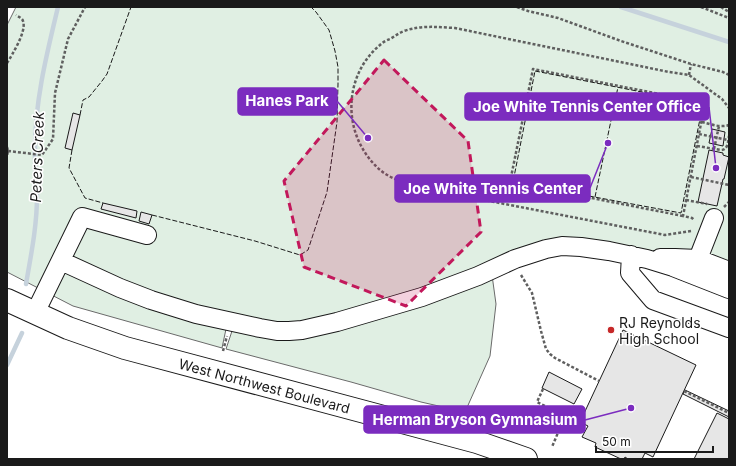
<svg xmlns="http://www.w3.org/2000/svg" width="736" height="466" viewBox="0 0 736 466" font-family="Inter,sans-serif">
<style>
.green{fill:#e0efe3;stroke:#6a6a6a}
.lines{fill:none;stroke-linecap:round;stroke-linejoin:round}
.stream{stroke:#c6d2dc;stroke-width:4.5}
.building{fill:#e6e6e6;stroke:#1a1a1a}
.minor-casing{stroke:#1a1a1a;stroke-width:20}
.major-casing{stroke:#1a1a1a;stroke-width:24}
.path{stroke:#5f5f5f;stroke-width:2.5;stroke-dasharray:3 2;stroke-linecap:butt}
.minor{stroke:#fff;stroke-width:18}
.major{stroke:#fff;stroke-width:22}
.fence{stroke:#1a1a1a;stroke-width:1;stroke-dasharray:5 2;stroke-linecap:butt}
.marked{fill:#c2185b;fill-opacity:0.2;stroke:#c2185b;stroke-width:3;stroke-dasharray:8 5;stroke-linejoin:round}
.poi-dot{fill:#c62828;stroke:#fff;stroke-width:1.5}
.labels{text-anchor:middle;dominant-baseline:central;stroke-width:3;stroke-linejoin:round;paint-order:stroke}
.poi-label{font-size:14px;fill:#1a1a1a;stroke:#fff;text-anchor:start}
.street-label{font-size:14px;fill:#1a1a1a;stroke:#fff}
.water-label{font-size:15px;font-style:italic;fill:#1a1a1a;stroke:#fff}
.leader{fill:none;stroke:#7b2cbf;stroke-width:1.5}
.callout-dot{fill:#7b2cbf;stroke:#fff;stroke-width:1.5}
.callout{fill:#7b2cbf;stroke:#7b2cbf;stroke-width:1.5}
.callout-label{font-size:15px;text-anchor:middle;font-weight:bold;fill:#fff}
</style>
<rect width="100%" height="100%" fill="#fff"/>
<!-- green -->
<path class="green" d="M 16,7 L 729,7 L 729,277 L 563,251 L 492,275 L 496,304 L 490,356 L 465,412 L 421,402 L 351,382 L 226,349 L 232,331 L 226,329 L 222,348 L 73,306 L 7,272 L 7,25 Z"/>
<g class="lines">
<!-- stream -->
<path class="stream" d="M 621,7 L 729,42
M 26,284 C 31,255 37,226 37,196 C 37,180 34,164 35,148 C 35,100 47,53 58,7
M 7,365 L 22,333"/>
</g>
<!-- building -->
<path class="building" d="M 73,113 L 80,115 L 72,150 L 65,148 Z
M 712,129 L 725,132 L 723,146 L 709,143 Z
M 709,150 L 723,153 L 723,155 L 729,157 L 724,179 L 723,179 L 717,206 L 698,202 Z
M 103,203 L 137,211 L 136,218 L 101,209 Z
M 141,212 L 152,215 L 149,224 L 139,221 Z
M 623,330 L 696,365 L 653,457 L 645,453 L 642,459 L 628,459 L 625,457 L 624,459 L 621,459 L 595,447 L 596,443 L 582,437 L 588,426 L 580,422 Z
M 549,372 L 582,389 L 574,404 L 542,388 Z
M 685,390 L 729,411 L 729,417 L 683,394 Z
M 717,413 L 729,419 L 729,459 L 694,459 Z"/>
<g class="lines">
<!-- minor casing -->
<g class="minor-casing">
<path id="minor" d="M 631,255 L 630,273 L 653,300 L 729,328
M 660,258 L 675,258 L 698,259 L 729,271
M 698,259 L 714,218
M 61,261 L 120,288 L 151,300 L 196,314 L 260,328 L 277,331 L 289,331 L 302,330 L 337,322 L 422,297 L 478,276 L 515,259 L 546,249 L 562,246 L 581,247 L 609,251 L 647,259 L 673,267 L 729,289
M 35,313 L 82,217 L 147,235"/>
</g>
<!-- major casing -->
<g class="major-casing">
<g id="major">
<path id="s1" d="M 7,300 L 68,328 L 125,348 L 477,442 L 526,459"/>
</g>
</g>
<!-- path -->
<path class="path" d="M 517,7 L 528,11 L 558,18 L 621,41 L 691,64 L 723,72 L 729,75
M 701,7 L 729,18
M 721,7 L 729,12
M 7,63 C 12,55 27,31 23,21 C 22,18 19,17 16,15
M 689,75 L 691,64
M 702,122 C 710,124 720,128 729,125
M 699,134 L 728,140
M 697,146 L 721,150 C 728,150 728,142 729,136
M 7,147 L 8,151 L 7,156
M 714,149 L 719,126
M 8,151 L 42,155 L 53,139 L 55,93 L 68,39 L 85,7
M 691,177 L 729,185
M 686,200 L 707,204
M 724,207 L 729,202
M 683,216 L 510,182 L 533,69 L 705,103 L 683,216 L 692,218 L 694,220
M 691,231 L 665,235 L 422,188 C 404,183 386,178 374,164 C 342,130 344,75 380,45 C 383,42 387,40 390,39 C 395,36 399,33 404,31 C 422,25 437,27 455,28 L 669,72 L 689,75 L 722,99 L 729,108
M 521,275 L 532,293 L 541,331 L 546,349 L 550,354 L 555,358 L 599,381
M 223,351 L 227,336
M 543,389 L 537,402 L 565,416 L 552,447
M 684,391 L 729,413"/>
<!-- minor -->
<use href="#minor" class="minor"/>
<!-- major -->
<use href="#major" class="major"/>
<!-- fence -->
<path class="fence" d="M 535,71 L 703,104 L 681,213 L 513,182 Z
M 80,115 L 83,100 L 89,97 L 102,81 L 107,74 L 131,7
M 72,150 L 69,168 L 85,198 L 103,203
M 595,197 L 618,87
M 152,215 L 255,241 L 300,255 L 308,250 L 327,192 L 337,122 L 338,84 L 338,67 L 335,51 L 329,30 L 316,12 L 311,7"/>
</g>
<!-- marked area -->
<path class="marked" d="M 384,60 L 468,141 L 481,232 L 406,306 L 304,267 L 284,181 Z"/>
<!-- markers -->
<circle class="poi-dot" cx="611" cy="330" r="4"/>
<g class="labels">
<!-- poi labels -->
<g class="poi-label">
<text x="619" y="322">RJ Reynolds<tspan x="619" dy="16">High School</tspan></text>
</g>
<!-- street labels -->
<g class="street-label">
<text stroke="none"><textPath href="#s1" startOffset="272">West Northwest Boulevard</textPath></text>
</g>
<!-- water labels -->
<g class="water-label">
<text transform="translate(37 157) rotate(-88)">Peters Creek</text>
</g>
</g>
<!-- callouts -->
<path class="leader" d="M368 138L337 101M716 168L709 107M608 143L590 188M631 408L585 420"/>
<g class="callout-dot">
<circle cx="368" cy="138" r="4"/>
<circle cx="716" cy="168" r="4"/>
<circle cx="608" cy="143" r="4"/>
<circle cx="631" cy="408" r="4"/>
</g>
<g class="callout">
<rect x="238" y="88" width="99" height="27" rx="4"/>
<rect x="465" y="93" width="244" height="27" rx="4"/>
<rect x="395" y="175" width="195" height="27" rx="4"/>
<rect x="364" y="406" width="221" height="27" rx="4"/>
</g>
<g class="callout-label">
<text x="287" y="106">Hanes Park</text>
<text x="587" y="112">Joe White Tennis Center Office</text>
<text x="493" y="194">Joe White Tennis Center</text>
<text x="475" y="425">Herman Bryson Gymnasium</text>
</g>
<!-- border -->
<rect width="736" height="466" fill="none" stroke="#1a1a1a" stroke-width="16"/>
<!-- scale -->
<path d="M596 446v6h117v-6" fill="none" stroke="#1a1a1a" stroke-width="2"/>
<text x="602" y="446" font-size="12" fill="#1a1a1a" stroke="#ffffff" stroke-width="3" paint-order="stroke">50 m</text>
</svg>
